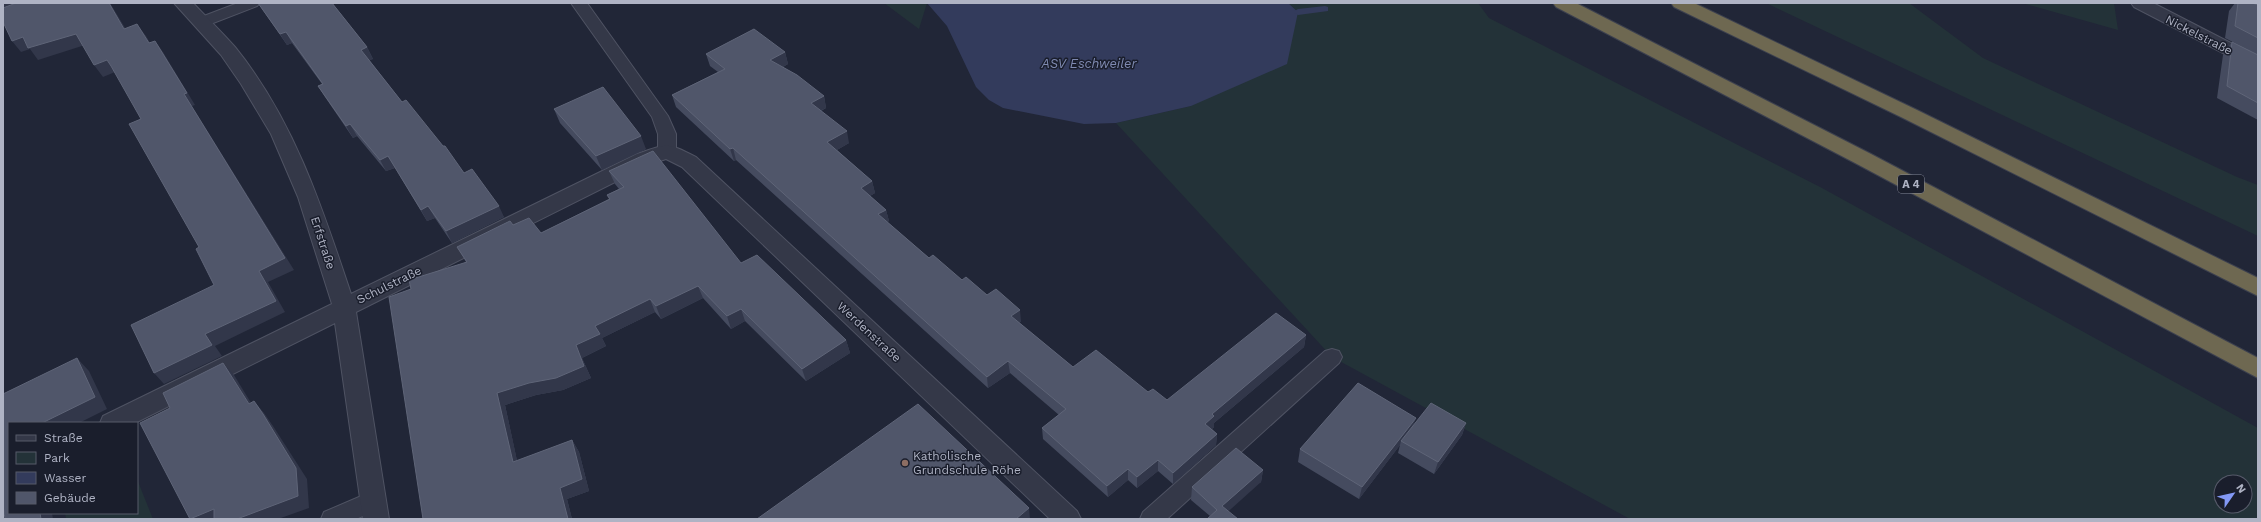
<svg xmlns="http://www.w3.org/2000/svg" width="2261" height="522" viewBox="0 0 2261 522" font-family="'Work Sans',sans-serif">
<style>
.green{fill:#233238;fill-rule:evenodd}
.water{fill:#333b5c}
.lines{fill:none;stroke-linecap:round;stroke-linejoin:round}
.stream{fill:#333b5c;fill-rule:evenodd}
.lane-casing{stroke:#4f5363;stroke-width:2}
.street-casing{stroke:#4f5363;stroke-width:2}
.highway-casing{stroke:#3c404f;stroke-width:2}
.lane{fill:#343848;fill-rule:evenodd}
.street{fill:#343848;fill-rule:evenodd}
.highway{fill:#6e6851;fill-rule:evenodd}
.wall{fill:#454b5f}
.shaded-wall{fill:#32374a}
.building{fill:#50566a;stroke:#5f6578}
.education-dot{fill:#8d6e63;stroke:#1a1e2c;stroke-width:1.5}
.labels{text-anchor:middle;dominant-baseline:central;stroke-width:3;stroke-linejoin:round;paint-order:stroke}
.shield{fill:#1a1e2c;stroke:#828696;stroke-width:1}
.shield-label{font-size:11px;font-weight:bold;fill:#afb3c4}
.street-label{font-size:12px;fill:#afb3c4;stroke:#1a1e2c}
.poi-label{font-size:12px;fill:#afb3c4;stroke:#1a1e2c;text-anchor:start}
.water-label{font-size:13px;font-style:italic;fill:#7f8ab1;stroke:#1a1e2c}
</style>
<rect width="100%" height="100%" fill="#212637"/>
<!-- green -->
<path class="green" d="M 884,3 L 927,3 L 919,29 Z
M 1288,3 L 1478,3 L 1489,18 L 1822,188 L 2258,428 L 2258,519 L 1630,519 L 1332,357 L 1116,123 L 1191,106 L 1298,12 ZM 2221,482 L 2245,482 L 2245,506 L 2221,506 Z
M 1766,3 L 1909,3 L 1983,58 L 2237,177 L 2258,185 L 2258,236 Z
M 2022,3 L 2114,3 L 2118,30 Z
M 137,479 L 153,519 L 66,519 L 65,513 L 137,513 Z"/>
<!-- water -->
<path class="water" d="M 927,3 L 1288,3 L 1298,12 L 1287,64 L 1191,106 L 1116,123 L 1084,124 L 1003,108 L 989,100 L 976,87 L 947,26 Z"/>
<g class="lines">
<!-- stream -->
<path class="stream" d="M 1325,6 L 1328,7 L 1328,11 L 1298,15 L 1293,12 L 1298,9 Z"/>
<!-- lane casing -->
<g class="lane-casing">
<path id="lane" d="M 238,3 L 260,3 L 257,6 L 208,25 L 196,25 L 194,22 L 196,19 Z
M 571,3 L 587,3 L 668,116 L 676,134 L 676,151 L 673,155 L 667,157 L 661,155 L 658,151 L 658,134 L 652,117 Z
M 1332,349 L 1339,351 L 1342,357 L 1339,363 L 1167,519 L 1140,519 L 1143,512 L 1325,351 Z
M 373,491 L 381,494 L 384,501 L 381,508 L 356,519 L 321,519 L 324,512 Z"/>
</g>
<!-- street casing -->
<g class="street-casing">
<path id="street" d="M 174,3 L 193,3 C 207,18 222,32 235,47 C 294,120 322,207 351,294 L 637,154 C 669,143 666,142 696,157 L 1077,511 L 1081,519 L 1050,519 L 682,167 L 666,159 L 651,164 L 356,312 L 389,519 L 363,519 L 335,323 L 135,423 L 100,423 L 103,416 L 332,304 L 298,197 L 271,134 L 241,84 L 221,55 Z
M 2131,3 L 2153,3 L 2258,57 L 2258,71 L 2134,7 Z"/>
</g>
<!-- highway casing -->
<g class="highway-casing">
<path id="highway" d="M 1553,3 L 1576,3 L 1871,154 L 2258,358 L 2258,378 L 1857,164 L 1556,7 Z
M 1671,3 L 1694,3 L 1917,110 L 2258,278 L 2258,296 L 1903,118 L 1674,7 Z"/>
</g>
<!-- lane -->
<use href="#lane" class="lane"/>
<!-- street -->
<use href="#street" class="street"/>
<!-- highway -->
<use href="#highway" class="highway"/>
</g>
<!-- wall -->
<path class="wall" d="M 258,3 L 332,3 L 367,47 L 373,59 L 369,60 L 402,102 L 464,173 L 504,217 L 452,243 L 435,218 L 427,221 L 395,168 L 386,171 L 357,136 L 353,138 L 325,97 L 318,86 L 322,84 L 292,43 L 287,45 Z
M 2235,3 L 2258,3 L 2258,55 L 2225,38 L 2229,11 Z
M 2232,42 L 2258,55 L 2258,120 L 2217,98 L 2223,55 Z
M 785,52 L 788,64 L 783,67 L 824,96 L 826,108 L 821,111 L 849,143 L 837,150 L 872,181 L 875,193 L 870,196 L 886,210 L 889,221 L 887,222 L 929,258 L 962,280 L 987,295 L 1021,321 L 1019,323 L 1073,367 L 1148,392 L 1167,400 L 1306,335 L 1304,347 L 1214,423 L 1214,427 L 1212,429 L 1217,434 L 1216,445 L 1173,484 L 1158,471 L 1137,488 L 1128,480 L 1108,497 L 1043,439 L 1042,428 L 1059,415 L 1010,373 L 988,388 L 736,160 L 734,161 L 676,107 L 672,95 L 718,72 L 710,66 L 706,54 Z
M 554,109 L 646,149 L 602,170 L 560,123 Z
M 609,171 L 741,263 L 846,340 L 850,353 L 806,381 L 745,321 L 731,329 L 703,298 L 661,319 L 655,312 L 602,338 L 606,346 L 582,358 L 591,378 L 563,390 L 536,395 L 505,405 L 517,461 L 572,440 L 579,452 L 589,491 L 567,499 L 572,519 L 423,519 L 411,289 L 466,262 L 457,247 L 513,225 L 541,233 L 609,199 L 607,195 L 619,189 L 615,184 Z
M 1466,423 L 1462,435 L 1434,474 L 1398,453 L 1400,445 L 1359,499 L 1298,462 L 1300,449 L 1413,425 Z
M 1263,470 L 1261,482 L 1210,516 L 1191,500 L 1192,487 Z"/>
<!-- shaded-wall -->
<path class="shaded-wall" d="M 3,3 L 21,3 L 3,11 Z
M 109,3 L 110,3 L 133,41 L 124,29 Z
M 137,24 L 146,36 L 157,55 L 149,43 Z
M 286,32 L 292,43 L 287,45 L 280,34 Z
M 76,34 L 85,45 L 38,60 L 30,49 L 21,52 L 12,41 L 23,37 Z
M 155,41 L 163,52 L 195,105 L 192,106 L 294,270 L 268,282 L 285,312 L 215,346 L 222,356 L 164,384 L 154,373 L 205,334 L 259,271 L 184,94 Z
M 367,47 L 373,59 L 367,61 L 361,50 Z
M 785,52 L 788,64 L 773,72 L 770,60 Z
M 107,60 L 115,72 L 103,77 L 94,65 Z
M 824,96 L 826,108 L 813,114 L 811,103 Z
M 350,124 L 357,136 L 353,138 L 346,126 Z
M 847,131 L 849,143 L 830,154 L 827,142 Z
M 641,136 L 646,149 L 602,170 L 596,156 Z
M 733,148 L 736,160 L 734,161 L 730,149 Z
M 388,156 L 395,168 L 386,171 L 380,160 Z
M 872,181 L 875,193 L 863,200 L 861,188 Z
M 428,206 L 435,218 L 427,221 L 421,210 Z
M 499,206 L 504,217 L 452,243 L 446,231 Z
M 886,210 L 889,221 L 880,226 L 878,214 Z
M 698,286 L 703,298 L 661,319 L 656,306 Z
M 650,299 L 655,312 L 602,338 L 606,346 L 582,358 L 591,378 L 563,390 L 536,395 L 505,405 L 520,474 L 513,462 L 497,393 L 576,345 L 595,326 Z
M 741,309 L 745,321 L 731,329 L 727,316 Z
M 1020,310 L 1021,321 L 1012,328 L 1011,316 Z
M 1306,335 L 1304,347 L 1214,423 L 1214,427 L 1205,435 L 1205,424 L 1212,414 Z
M 846,340 L 850,353 L 806,381 L 802,369 Z
M 77,358 L 89,371 L 107,409 L 79,423 L 42,423 Z
M 1008,361 L 1010,373 L 988,388 L 987,377 Z
M 223,363 L 234,375 L 259,416 L 249,404 Z
M 254,401 L 264,413 L 273,426 L 307,479 L 309,508 L 278,519 L 237,519 Z
M 1416,418 L 1412,430 L 1401,441 L 1400,445 L 1359,499 L 1362,487 Z
M 1466,423 L 1462,435 L 1434,474 L 1438,462 Z
M 1217,434 L 1216,445 L 1173,484 L 1173,473 Z
M 572,440 L 579,452 L 589,491 L 567,499 L 572,519 L 568,519 L 560,488 Z
M 1158,460 L 1158,471 L 1137,488 L 1137,477 Z
M 1128,469 L 1128,480 L 1108,497 L 1107,486 Z
M 1263,470 L 1261,482 L 1221,518 L 1222,506 Z
M 1029,508 L 1030,519 L 1016,519 Z
M 214,509 L 224,519 L 190,519 Z
M 40,513 L 52,513 L 53,519 L 41,519 Z"/>
<!-- building -->
<path class="building" d="M 16,3 L 109,3 L 124,29 L 137,24 L 149,43 L 155,41 L 187,93 L 184,94 L 285,258 L 259,271 L 276,301 L 205,334 L 212,345 L 154,373 L 131,325 L 214,285 L 196,249 L 199,247 L 129,124 L 141,119 L 111,66 L 107,60 L 94,65 L 76,34 L 28,48 L 23,37 L 12,41 L 3,22 L 3,8 Z
M 258,3 L 332,3 L 367,47 L 361,50 L 402,102 L 406,100 L 443,146 L 445,146 L 464,173 L 472,169 L 499,206 L 446,231 L 428,206 L 421,210 L 388,156 L 380,160 L 350,124 L 346,126 L 318,86 L 323,84 L 286,32 L 280,34 Z
M 2238,3 L 2252,3 L 2258,5 L 2258,38 L 2235,26 Z
M 754,29 L 785,52 L 770,60 L 797,75 L 824,96 L 811,103 L 847,131 L 827,142 L 872,181 L 861,188 L 886,210 L 878,214 L 929,258 L 933,255 L 962,280 L 966,277 L 987,295 L 996,289 L 1020,310 L 1011,316 L 1073,367 L 1096,350 L 1148,392 L 1153,389 L 1167,400 L 1276,313 L 1306,335 L 1212,414 L 1214,416 L 1205,424 L 1217,434 L 1173,473 L 1158,460 L 1137,477 L 1128,469 L 1107,486 L 1042,428 L 1066,409 L 1008,361 L 987,377 L 733,148 L 730,149 L 672,95 L 725,69 L 706,54 Z
M 2232,42 L 2258,55 L 2258,103 L 2227,86 Z
M 603,87 L 641,136 L 596,156 L 554,109 Z
M 653,151 L 741,263 L 757,255 L 846,340 L 802,369 L 741,309 L 727,316 L 698,286 L 656,306 L 650,299 L 595,326 L 600,334 L 576,345 L 584,366 L 556,378 L 529,383 L 497,393 L 513,462 L 572,440 L 582,479 L 560,488 L 568,519 L 423,519 L 389,297 L 411,289 L 409,280 L 467,262 L 457,247 L 510,221 L 513,225 L 529,218 L 541,233 L 610,199 L 607,195 L 624,187 L 609,171 Z
M 77,358 L 95,397 L 42,423 L 9,423 L 9,513 L 40,513 L 41,519 L 5,519 L 3,505 L 3,394 Z
M 223,363 L 249,404 L 254,401 L 263,414 L 296,468 L 298,496 L 237,519 L 214,519 L 214,509 L 190,519 L 140,423 L 170,408 L 163,393 Z
M 1358,383 L 1416,418 L 1362,487 L 1300,449 Z
M 1431,403 L 1466,423 L 1438,462 L 1401,441 Z
M 918,404 L 1029,508 L 1016,519 L 757,519 Z
M 1236,448 L 1263,470 L 1222,506 L 1238,519 L 1207,519 L 1217,510 L 1192,487 Z"/>
<!-- markers -->
<circle class="education-dot" cx="905" cy="463" r="4"/>
<g class="labels">
<!-- shield labels -->
<rect class="shield" x="1898" y="175" width="26" height="18" rx="3"/>
<g class="shield-label">
<text x="1911" y="184">A 4</text>
</g>
<!-- street labels -->
<g class="street-label">
<text transform="translate(2199 35) rotate(27)">Nickelstraße</text>
<text transform="translate(323 243) rotate(72)">Erfstraße</text>
<text transform="translate(389 285) rotate(-26)">Schulstraße</text>
<text transform="translate(869 332) rotate(43)">Werdenstraße</text>
</g>
<!-- poi labels -->
<g class="poi-label">
<text x="913" y="456">Katholische<tspan x="913" dy="14">Grundschule Röhe</tspan></text>
</g>
<!-- water labels -->
<g class="water-label">
<text x="1089" y="63">ASV Eschweiler</text>
</g>
</g>
<!-- border -->
<rect width="2261" height="522" fill="none" stroke="#afb3c4" stroke-width="8"/>
<!-- legend -->
<rect x="8" y="422" width="130" height="92" fill="#1a1e2c" stroke="#565a69"/>
<rect x="16" y="435" width="20" height="6" fill="#343848" stroke="#565a69"/>
<text x="44" y="442" font-size="12" fill="#afb3c4">Straße</text>
<rect x="16" y="452" width="20" height="12" fill="#233238" stroke="#565a69"/>
<text x="44" y="462" font-size="12" fill="#afb3c4">Park</text>
<rect x="16" y="472" width="20" height="12" fill="#333b5c" stroke="#565a69"/>
<text x="44" y="482" font-size="12" fill="#afb3c4">Wasser</text>
<rect x="16" y="492" width="20" height="12" fill="#50566a" stroke="#565a69"/>
<text x="44" y="502" font-size="12" fill="#afb3c4">Gebäude</text>
<!-- north arrow -->
<g transform="translate(2233 494) rotate(56)"><circle r="19" fill="#1a1e2c" stroke="#565a69"/>
<path d="M0-3L7 15L0 10L-7 15Z" fill="#8398f5"/>
<text y="-6" font-size="11" font-weight="bold" text-anchor="middle" fill="#afb3c4">N</text>
</g>
</svg>
